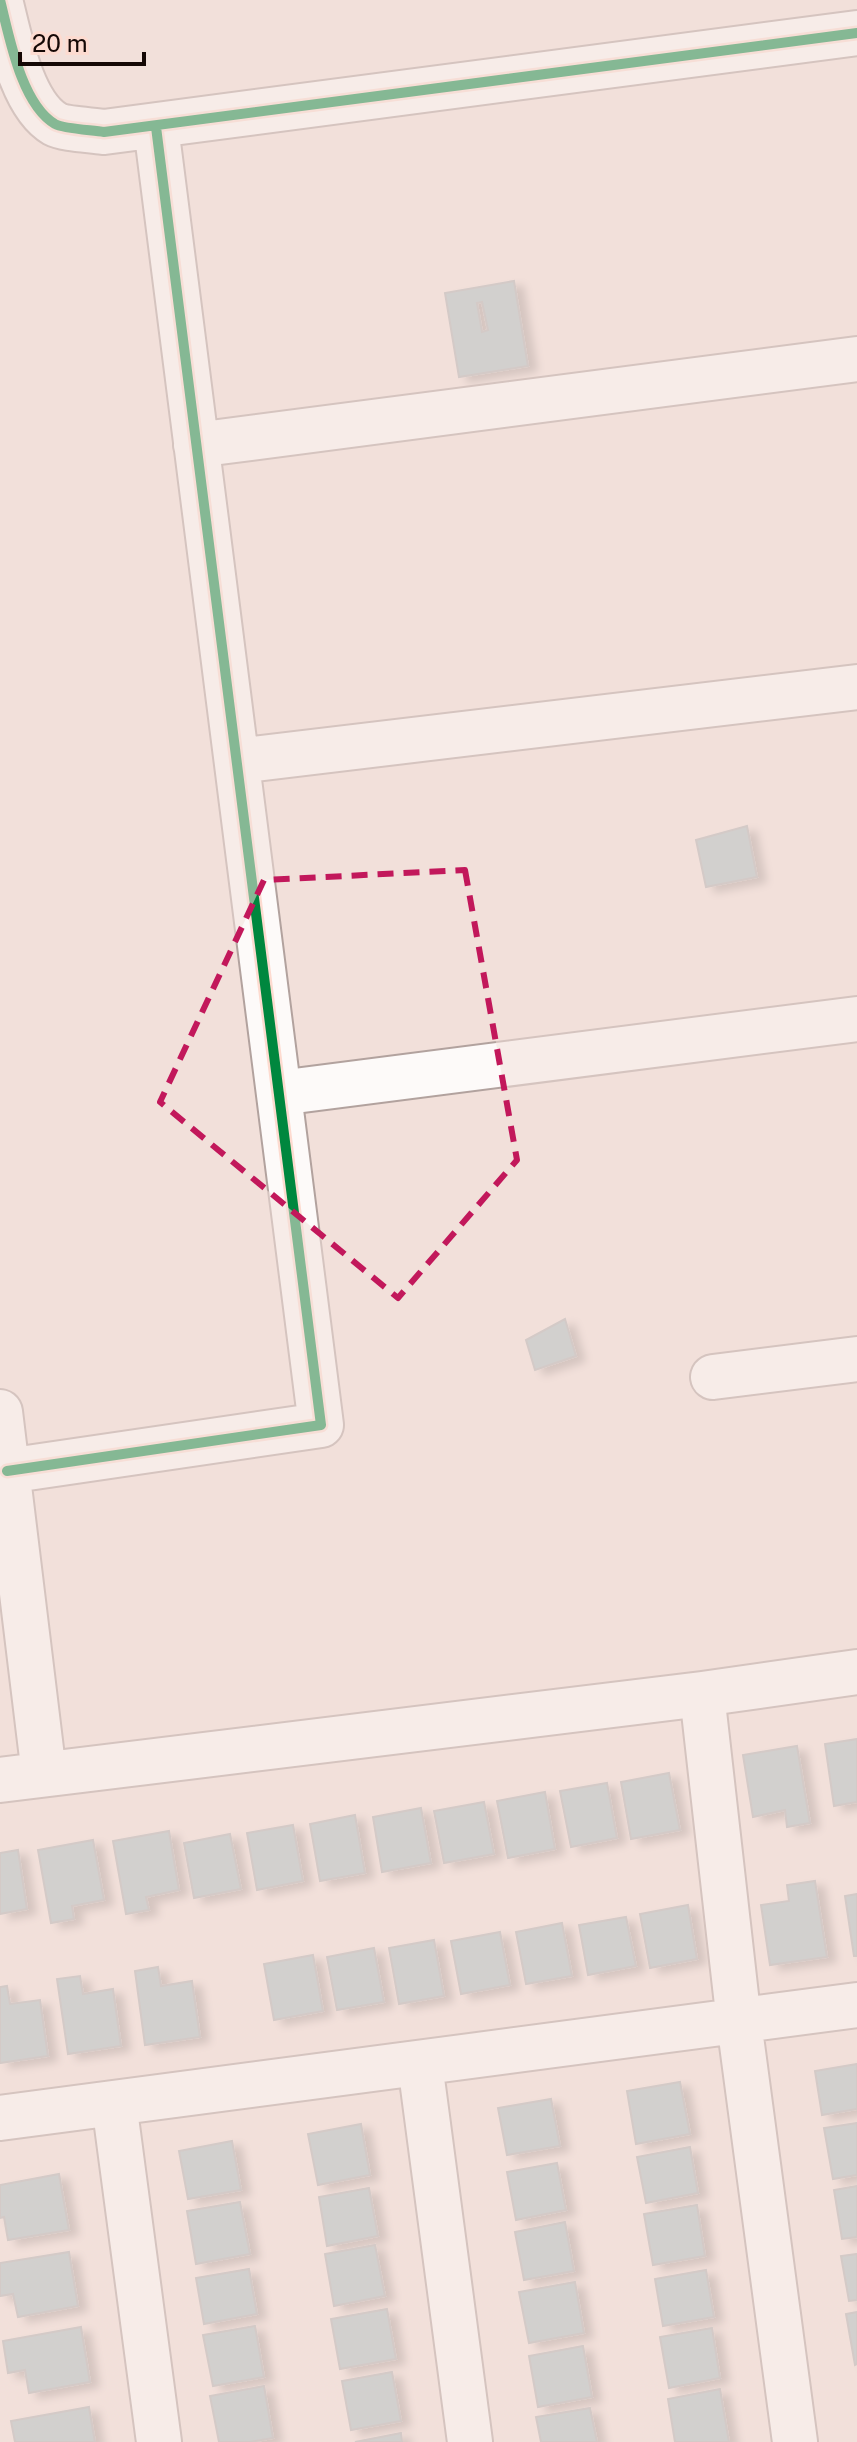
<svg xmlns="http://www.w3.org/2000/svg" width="857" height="2442" viewBox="0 0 857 2442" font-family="'Public Sans',sans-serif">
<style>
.building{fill:#acbcbf;stroke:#afafaf;stroke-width:2;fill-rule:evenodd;filter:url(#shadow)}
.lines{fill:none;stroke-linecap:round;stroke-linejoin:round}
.minor-casing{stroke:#b2a29e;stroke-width:48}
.minor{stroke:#fdfaf9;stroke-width:44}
.cycleway-casing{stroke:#fddbd0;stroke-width:15}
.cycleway{stroke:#00873e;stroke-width:10}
.marked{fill:none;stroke:#c2185b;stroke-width:6;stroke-dasharray:16 10;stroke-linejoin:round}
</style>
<defs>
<filter id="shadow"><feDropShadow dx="9" dy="5" stdDeviation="4" flood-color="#0004"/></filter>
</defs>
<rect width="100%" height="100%" fill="#f2e0da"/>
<!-- building -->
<path class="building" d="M 514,281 L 528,366 L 459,377 L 445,293 ZM 482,302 L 488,330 L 482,332 L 477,303 Z
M 747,826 L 757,877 L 706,887 L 696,840 Z
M 565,1319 L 576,1356 L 535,1370 L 526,1340 Z
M 857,1739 L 857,1802 L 834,1806 L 825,1744 Z
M 797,1746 L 810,1823 L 787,1827 L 785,1810 L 753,1817 L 743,1755 Z
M 669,1773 L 680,1830 L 631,1839 L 621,1782 Z
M 607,1783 L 617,1838 L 571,1847 L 560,1791 Z
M 545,1792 L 555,1849 L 508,1858 L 497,1801 Z
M 484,1802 L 494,1854 L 444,1863 L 434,1811 Z
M 421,1808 L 431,1863 L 382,1872 L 373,1817 Z
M 355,1815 L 365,1873 L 320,1881 L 310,1824 Z
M 293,1825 L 303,1881 L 257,1890 L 247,1833 Z
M 169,1831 L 179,1890 L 146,1897 L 149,1910 L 126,1914 L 113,1841 Z
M 230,1834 L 241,1889 L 194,1898 L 184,1843 Z
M 93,1840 L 104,1900 L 72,1906 L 74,1919 L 51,1923 L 38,1850 Z
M 18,1850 L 27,1909 L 0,1914 L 0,1853 Z
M 815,1881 L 827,1957 L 770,1965 L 761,1905 L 789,1901 L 787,1885 Z
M 857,1894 L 857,1956 L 854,1956 L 845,1896 Z
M 688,1905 L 697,1959 L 650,1968 L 640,1914 Z
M 626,1917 L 636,1966 L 588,1975 L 579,1925 Z
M 562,1923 L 572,1976 L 526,1984 L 516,1932 Z
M 500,1932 L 510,1985 L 461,1994 L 451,1941 Z
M 434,1940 L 444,1996 L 399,2004 L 389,1948 Z
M 374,1948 L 384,2002 L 337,2010 L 327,1957 Z
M 313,1955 L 323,2011 L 274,2020 L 264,1964 Z
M 158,1967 L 161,1986 L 192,1981 L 200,2037 L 145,2045 L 135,1971 Z
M 80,1976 L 83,1994 L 113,1989 L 121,2046 L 68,2054 L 57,1979 Z
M 7,1986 L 10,2004 L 40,2000 L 48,2056 L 0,2063 L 0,1987 Z
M 857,2064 L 857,2109 L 822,2115 L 815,2071 Z
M 680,2082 L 690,2134 L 636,2144 L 627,2091 Z
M 551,2099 L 560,2146 L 507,2155 L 498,2108 Z
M 857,2123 L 857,2175 L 833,2179 L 824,2128 Z
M 361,2124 L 370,2175 L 318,2185 L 308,2134 Z
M 232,2141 L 241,2190 L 188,2199 L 179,2151 Z
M 690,2147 L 698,2193 L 646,2203 L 637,2157 Z
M 557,2163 L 566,2210 L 516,2220 L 507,2172 Z
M 59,2174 L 69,2230 L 8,2240 L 4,2217 L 0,2218 L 0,2185 Z
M 857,2186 L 857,2237 L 842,2239 L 834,2190 Z
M 369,2188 L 378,2236 L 327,2246 L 319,2197 Z
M 240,2202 L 250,2254 L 196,2264 L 187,2211 Z
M 697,2205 L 705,2256 L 653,2265 L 644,2214 Z
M 565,2222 L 574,2271 L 524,2280 L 515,2232 Z
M 375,2245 L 385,2296 L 334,2306 L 325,2254 Z
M 69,2252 L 78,2306 L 18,2317 L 13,2294 L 0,2296 L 0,2263 Z
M 857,2254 L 857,2300 L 849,2301 L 841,2256 Z
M 249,2269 L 257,2314 L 204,2324 L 196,2278 Z
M 706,2270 L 714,2317 L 663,2326 L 655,2279 Z
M 575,2282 L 584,2333 L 529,2343 L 519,2292 Z
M 387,2309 L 396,2359 L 340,2369 L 331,2319 Z
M 857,2312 L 857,2364 L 855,2365 L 846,2314 Z
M 255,2326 L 264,2377 L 213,2386 L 203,2335 Z
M 81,2327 L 90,2382 L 29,2393 L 25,2370 L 8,2373 L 3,2341 Z
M 712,2328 L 720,2378 L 669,2388 L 660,2337 Z
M 583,2346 L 592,2397 L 538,2407 L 529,2356 Z
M 392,2372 L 401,2421 L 351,2430 L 342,2381 Z
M 264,2386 L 273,2438 L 250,2442 L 219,2442 L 210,2396 Z
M 720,2389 L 729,2442 L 675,2442 L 668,2399 Z
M 89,2407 L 95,2442 L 15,2442 L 11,2421 Z
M 590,2408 L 597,2442 L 541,2442 L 536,2417 Z
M 401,2433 L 402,2442 L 355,2442 Z"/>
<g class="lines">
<!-- minor casing -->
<g class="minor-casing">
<path id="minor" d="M 0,0 C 9,35 21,104 55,124 C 64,129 92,130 104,132 L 857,33
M 196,445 L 857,359
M 237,761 L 857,687
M 279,1093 L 857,1019
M 713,1377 L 857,1359
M 0,1412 L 44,1774
M 7,1471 L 321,1425 L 156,127
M 702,1694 L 739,2022 L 795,2442
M 0,1780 L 702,1694 L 857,1672
M 420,2064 L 470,2442
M 114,2103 L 159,2442
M 0,2118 L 857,2005"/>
</g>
<!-- minor -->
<use href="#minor" class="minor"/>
<!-- cycleway casing -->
<g class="cycleway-casing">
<path id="cycleway" d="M 0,0 C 9,35 21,104 55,124 C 64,129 92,130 104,132 L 857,33
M 7,1471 L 321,1425 L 156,127"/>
</g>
<!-- cycleway -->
<use href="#cycleway" class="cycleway"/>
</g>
<!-- marked area -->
<path d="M0 0H857V2442H0ZM 465,870 L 517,1160 L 398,1298 L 160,1102 L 264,880 Z" fill="#f2e0da" fill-opacity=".55" fill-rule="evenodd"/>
<path class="marked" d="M 465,870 L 517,1160 L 398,1298 L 160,1102 L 264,880 Z"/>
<!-- scale -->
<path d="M20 52v12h124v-12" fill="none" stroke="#150805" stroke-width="4"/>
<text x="32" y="52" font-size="24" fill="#150805" stroke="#fddbd0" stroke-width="6" paint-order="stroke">20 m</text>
</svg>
